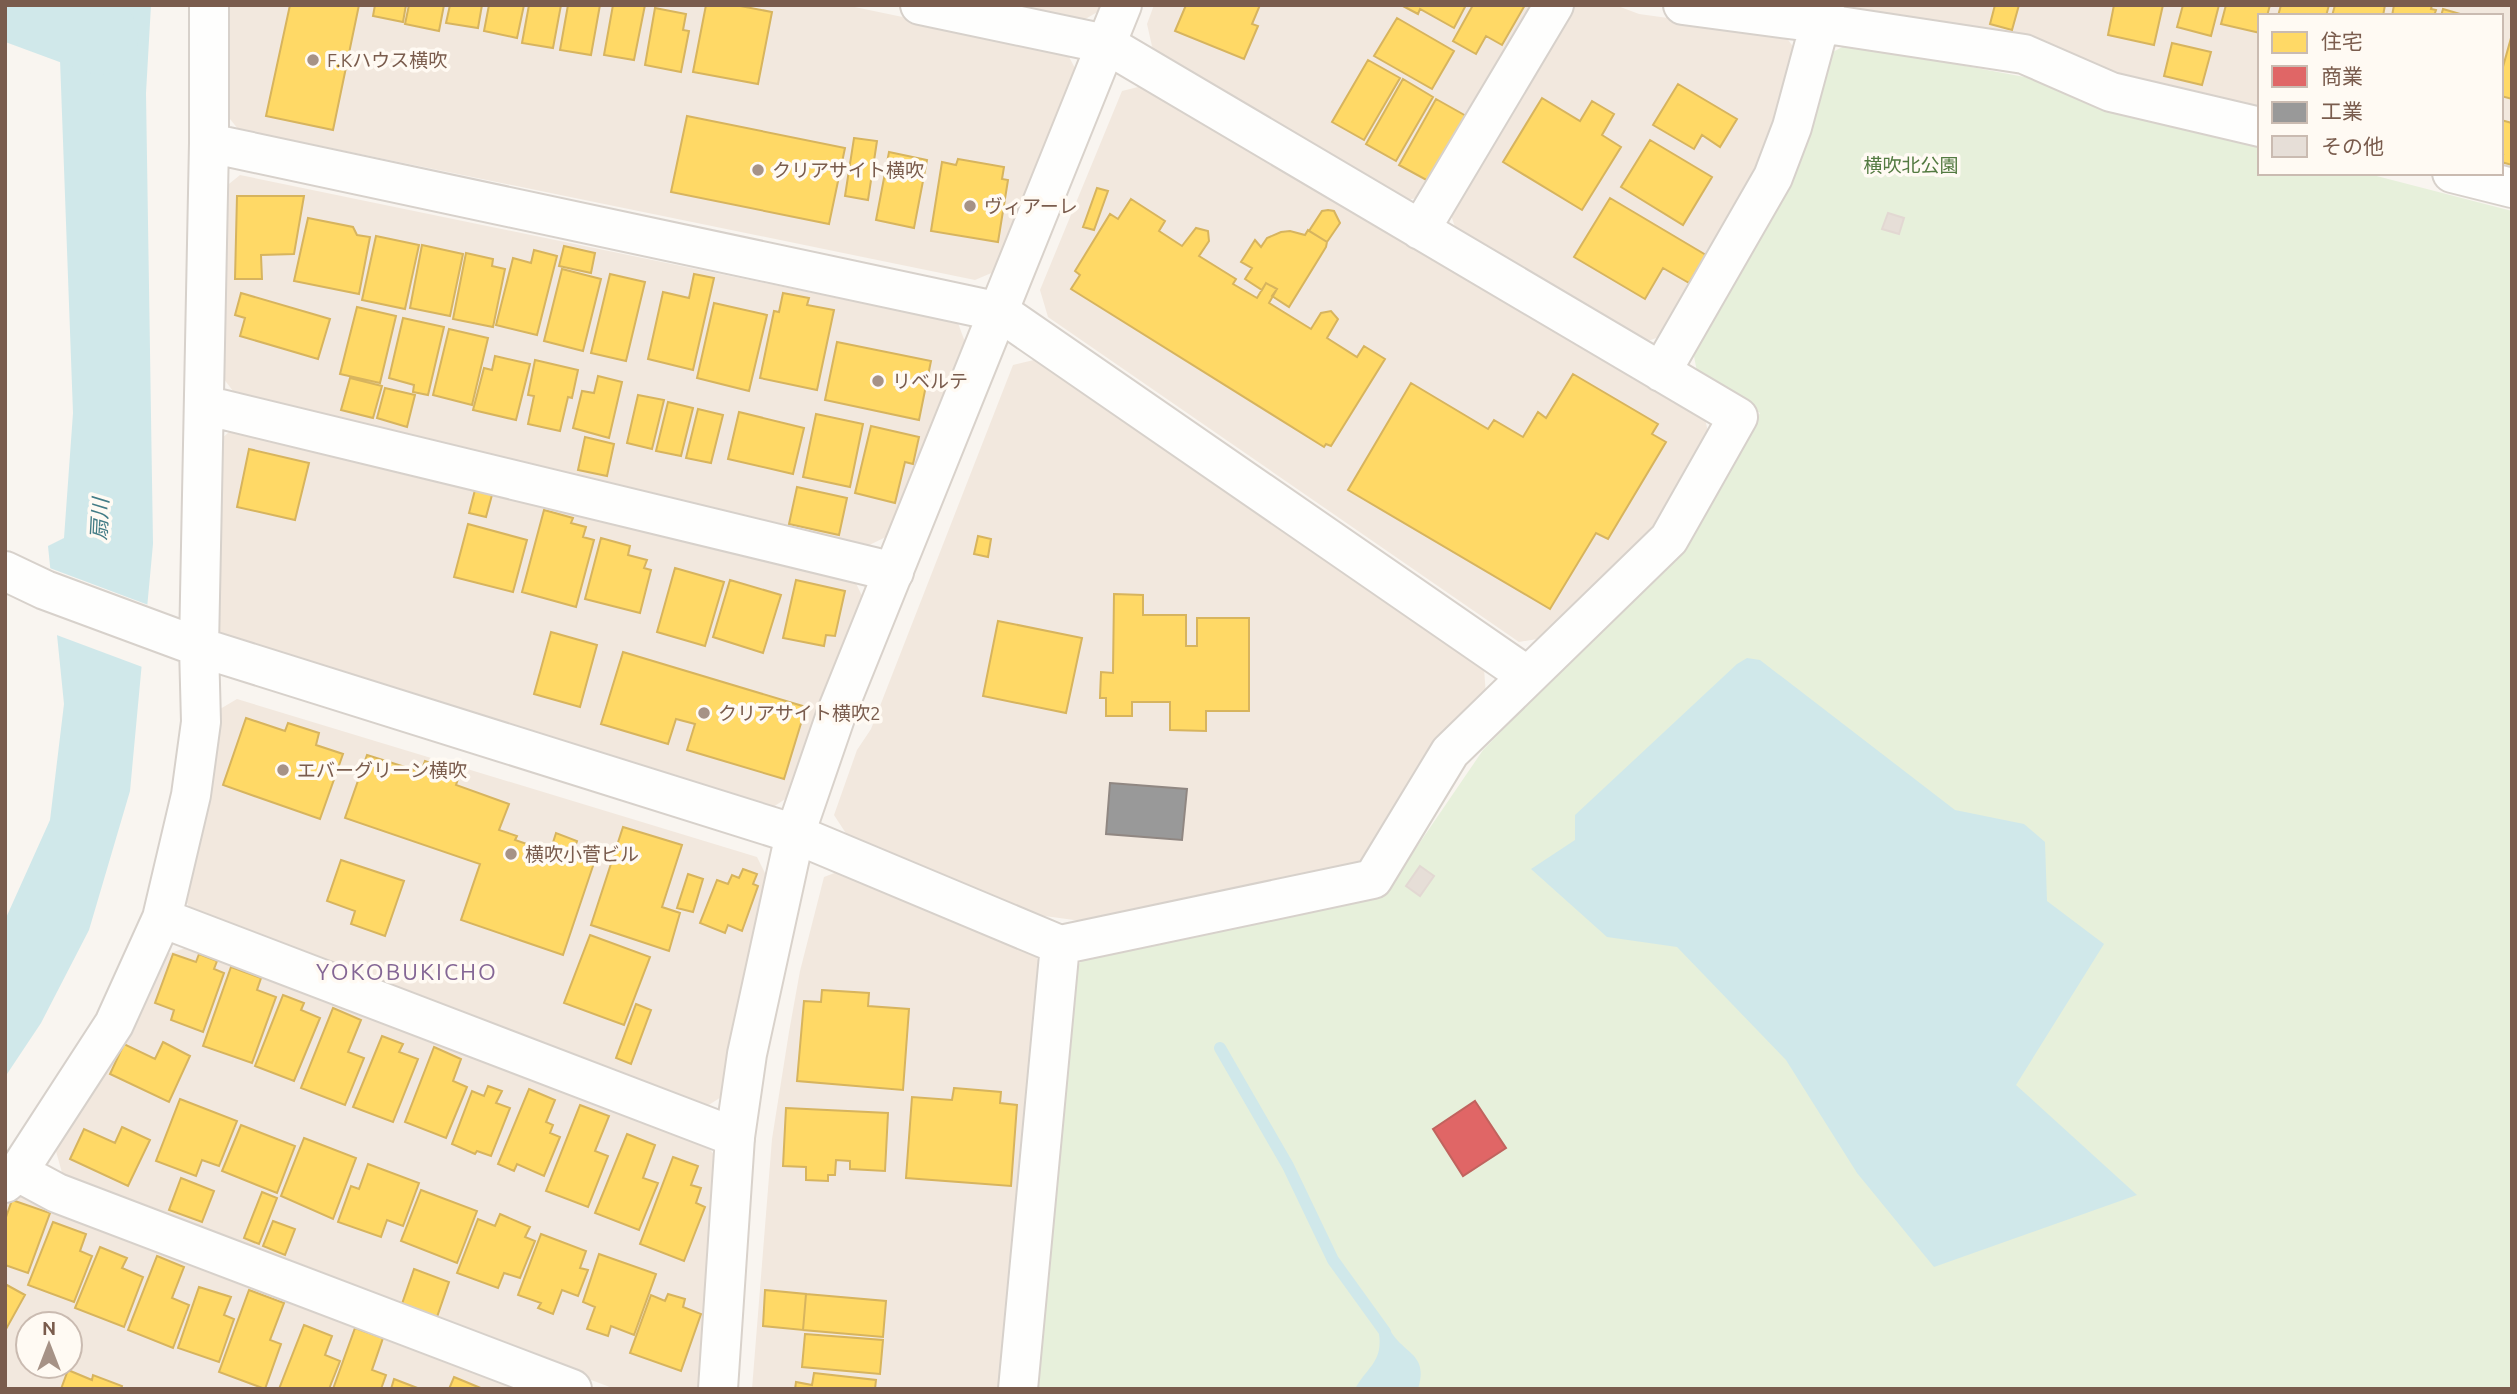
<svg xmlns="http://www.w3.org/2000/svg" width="2517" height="1394" viewBox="0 0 2517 1394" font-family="Ubuntu,'Noto Sans JP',sans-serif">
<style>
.residential{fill:#f2e8de;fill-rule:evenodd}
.green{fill:#e7f0db}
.water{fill:#d0e8ea}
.pier{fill:#f9f5f0}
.homes{fill:#ffd966;stroke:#d7b45e;stroke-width:2}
.shops{fill:#e06666;stroke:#c1635e;stroke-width:2}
.industry{fill:#999;stroke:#908782;stroke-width:2}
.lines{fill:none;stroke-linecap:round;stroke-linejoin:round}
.stream{stroke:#d0e8ea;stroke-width:12}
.river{stroke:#d0e8ea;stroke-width:77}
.building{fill:#e6ded7;stroke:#e2d8d2;stroke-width:2}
.street-casing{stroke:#d7d1cb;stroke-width:42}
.secondary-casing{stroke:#d9d2cb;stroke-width:42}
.street{stroke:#fefefd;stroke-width:38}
.secondary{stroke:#fefefd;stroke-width:38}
.poi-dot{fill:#a69286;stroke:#fffaf3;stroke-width:2.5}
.labels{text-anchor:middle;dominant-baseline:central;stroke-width:7;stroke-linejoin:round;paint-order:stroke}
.poi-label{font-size:19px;fill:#7a5c4d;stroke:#fffaf3;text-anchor:start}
.park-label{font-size:19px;fill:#537a41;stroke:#fffaf3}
.water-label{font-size:21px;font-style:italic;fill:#437c86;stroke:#fffaf3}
.quarter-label{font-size:23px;letter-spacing:2px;fill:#846695;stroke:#fffaf3}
</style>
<rect width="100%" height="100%" fill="#f9f5f0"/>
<!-- residential -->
<path class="residential" d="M 224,5 L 845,5 L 1066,51 L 1078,74 L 996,271 L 975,280 L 238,129 L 222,109 Z
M 1003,5 L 1103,5 L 1101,10 L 1080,22 Z
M 1154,5 L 1538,5 L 1425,196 L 1399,202 L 1154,55 L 1147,24 Z
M 1615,5 L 1639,14 L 1784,34 L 1799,55 L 1757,172 L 1665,335 L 1639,344 L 1457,233 L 1449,209 L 1575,6 Z
M 1852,5 L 2512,5 L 2512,174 L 2501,171 L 2501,16 L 2260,16 L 2260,114 L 1859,17 Z
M 1150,84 L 1704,415 L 1710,440 L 1656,530 L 1549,637 L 1519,642 L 1048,317 L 1040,290 L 1122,91 Z
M 240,175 L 958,323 L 965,342 L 888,536 L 861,549 L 233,391 L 220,374 L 224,188 Z
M 1038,359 L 1484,668 L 1486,696 L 1368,855 L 1354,866 L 1096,923 L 1030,914 L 847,835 L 834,815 L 857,750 L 871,729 L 1013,365 Z
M 238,424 L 853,577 L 863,598 L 828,681 L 790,796 L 770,809 L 227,643 L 217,627 L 220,440 Z
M 237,699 L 757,857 L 768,879 L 726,1094 L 704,1108 L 195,917 L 183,896 L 215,712 Z
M 845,869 L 1031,948 L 1042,967 L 1004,1389 L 752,1389 L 772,1139 L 789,1032 L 800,971 L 824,877 Z
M 195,945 L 704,1141 L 717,1159 L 700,1386 L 696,1389 L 615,1389 L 64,1180 L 54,1144 L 167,954 Z
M 21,1193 L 528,1389 L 5,1389 L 5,1206 ZM 28,1324 L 70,1324 L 70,1366 L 28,1366 Z"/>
<!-- green -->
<path class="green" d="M 1848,44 L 2036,79 L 2093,103 L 2260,146 L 2260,173 L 2365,173 L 2512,211 L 2512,1389 L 1036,1389 L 1073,971 L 1085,957 L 1384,895 L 1483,750 L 1681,549 L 1760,413 L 1698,377 L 1693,351 L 1745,266 L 1786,191 L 1829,54 Z"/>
<!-- water -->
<path class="water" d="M 58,5 L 151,5 L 146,93 L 153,544 L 130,791 L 89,930 L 41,1023 L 5,1077 L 5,920 L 50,820 L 64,704 L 48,546 L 64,538 L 73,413 Z
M 1747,658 L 1760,660 L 1955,810 L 2024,824 L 2045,842 L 2047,901 L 2104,944 L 2016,1085 L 2137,1195 L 1934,1267 L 1857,1173 L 1786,1060 L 1677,947 L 1607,937 L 1531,869 L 1575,840 L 1575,815 L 1737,664 Z
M 1390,1330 C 1404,1355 1429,1353 1418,1389 L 1355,1389 C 1367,1367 1383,1362 1379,1334 Z"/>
<!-- pier -->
<path class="pier" d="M 47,567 L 151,606 L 145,668 L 54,634 Z"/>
<!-- homes -->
<path class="homes" d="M 290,5 L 359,5 L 333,130 L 266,116 Z
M 375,5 L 406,5 L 403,22 L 373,16 Z
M 409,5 L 444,5 L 439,31 L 405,24 Z
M 450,5 L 482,5 L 478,28 L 446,23 Z
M 489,5 L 524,5 L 517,38 L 484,31 Z
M 529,5 L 561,5 L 553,48 L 522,43 Z
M 568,5 L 600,5 L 591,55 L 560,50 Z
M 613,5 L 645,5 L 634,60 L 604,55 Z
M 706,5 L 735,5 L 772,12 L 758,84 L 693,72 Z
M 1186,5 L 1260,5 L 1252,24 L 1258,26 L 1244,59 L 1175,31 Z
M 1401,5 L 1466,5 L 1454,28 L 1420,9 L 1418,14 Z
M 1473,5 L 1525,5 L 1502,45 L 1486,36 L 1476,54 L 1453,41 Z
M 1995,5 L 2019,5 L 2012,30 L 1990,24 Z
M 2114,5 L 2163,5 L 2154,45 L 2108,35 Z
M 2183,5 L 2219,5 L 2211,36 L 2177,27 Z
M 2226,5 L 2270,5 L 2267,16 L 2260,16 L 2260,33 L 2221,24 Z
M 2281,5 L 2329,5 L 2326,16 L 2278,16 Z
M 2335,5 L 2385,5 L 2383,16 L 2332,16 Z
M 2394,5 L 2432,5 L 2431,9 L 2436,10 L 2434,16 L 2392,16 Z
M 655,8 L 686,14 L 683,30 L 689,31 L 681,72 L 645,65 Z
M 2443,9 L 2467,16 L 2441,16 Z
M 1397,18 L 1454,51 L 1432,89 L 1374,56 Z
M 2511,38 L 2512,39 L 2512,99 L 2501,96 L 2501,74 Z
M 2172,43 L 2211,52 L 2202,85 L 2164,76 Z
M 1368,60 L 1400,78 L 1364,140 L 1332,122 Z
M 1403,79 L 1433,97 L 1396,161 L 1366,144 Z
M 1678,84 L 1737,119 L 1720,147 L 1702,135 L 1694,149 L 1653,125 Z
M 1542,98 L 1580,121 L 1592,101 L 1614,114 L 1602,135 L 1621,147 L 1582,210 L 1503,162 Z
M 1436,99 L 1468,117 L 1430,182 L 1399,165 Z
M 687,116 L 845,148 L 829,224 L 671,192 Z
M 2501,120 L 2512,123 L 2512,165 L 2501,162 L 2503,155 L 2501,155 Z
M 854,138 L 877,141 L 868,200 L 845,196 Z
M 1650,140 L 1712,177 L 1683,225 L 1621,187 Z
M 889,152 L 927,160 L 914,228 L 876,220 Z
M 958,159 L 1004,167 L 1002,179 L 1008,180 L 998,242 L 931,231 L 942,162 L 956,165 Z
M 1097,188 L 1108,191 L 1094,230 L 1083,227 Z
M 237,196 L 304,196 L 294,254 L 261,255 L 262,279 L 235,279 Z
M 1610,198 L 1706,255 L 1689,283 L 1663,268 L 1645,299 L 1574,257 Z
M 1131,199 L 1165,221 L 1159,231 L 1182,246 L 1196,228 L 1208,231 L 1209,241 L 1199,256 L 1236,279 L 1233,284 L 1257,298 L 1266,283 L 1277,289 L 1269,303 L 1311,329 L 1321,313 L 1331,311 L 1338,319 L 1327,338 L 1357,357 L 1364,346 L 1385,359 L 1331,446 L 1326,444 L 1324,447 L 1071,289 L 1080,275 L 1075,271 L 1110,214 L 1118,219 Z
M 1328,210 L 1334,211 L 1340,223 L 1327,242 L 1309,231 L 1322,211 Z
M 308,218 L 353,227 L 357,235 L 370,237 L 359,294 L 294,281 Z
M 1308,230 L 1327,242 L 1326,247 L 1289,307 L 1272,296 L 1277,289 L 1266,283 L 1262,290 L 1245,279 L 1252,268 L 1241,262 L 1255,240 L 1261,247 L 1267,238 L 1281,232 L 1290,231 L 1305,235 Z
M 376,236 L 419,245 L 405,309 L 362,300 Z
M 422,245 L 463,254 L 450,316 L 410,308 Z
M 564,246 L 595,253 L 591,273 L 559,266 Z
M 534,250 L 557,256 L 537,335 L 496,325 L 513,258 L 531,263 Z
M 466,253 L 493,259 L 492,266 L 505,269 L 493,327 L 453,319 Z
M 562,269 L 601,279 L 583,351 L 544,341 Z
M 610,274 L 645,282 L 626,361 L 591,353 Z
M 694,274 L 714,278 L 693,370 L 648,359 L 663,292 L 689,298 Z
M 241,293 L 330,319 L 318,359 L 240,336 L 245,318 L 235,315 Z
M 783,293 L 809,298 L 807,305 L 834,310 L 817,390 L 760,378 L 774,311 L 779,312 Z
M 714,303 L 767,315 L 749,391 L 697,378 Z
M 357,307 L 396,316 L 380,383 L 340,374 Z
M 403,318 L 444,327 L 428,395 L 413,392 L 414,385 L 389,378 Z
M 449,329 L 488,338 L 472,405 L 433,395 Z
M 837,342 L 931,361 L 919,420 L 825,400 Z
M 495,356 L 530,364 L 516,420 L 473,410 L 484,368 L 492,370 Z
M 535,360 L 578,370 L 572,398 L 568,397 L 560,431 L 528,424 L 534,396 L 528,395 Z
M 1573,374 L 1658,424 L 1652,434 L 1666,442 L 1608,539 L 1596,533 L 1550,609 L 1348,490 L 1411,383 L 1488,429 L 1494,420 L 1523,437 L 1538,412 L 1546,418 Z
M 598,376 L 622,382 L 609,438 L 573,428 L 582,391 L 594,393 Z
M 350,378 L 382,386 L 373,418 L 341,410 Z
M 385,388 L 415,395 L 407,427 L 377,418 Z
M 638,395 L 664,400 L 652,449 L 627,443 Z
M 668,402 L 693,408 L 681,456 L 656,451 Z
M 698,409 L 723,415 L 711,463 L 686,458 Z
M 739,412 L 804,428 L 793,474 L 728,459 Z
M 816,414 L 863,424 L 850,487 L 803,477 Z
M 871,426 L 919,437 L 913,464 L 905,462 L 895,503 L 855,493 Z
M 585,437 L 614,444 L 607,476 L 578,470 Z
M 249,449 L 309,463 L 295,520 L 237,507 Z
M 797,487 L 847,498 L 839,535 L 789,524 Z
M 475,490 L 492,495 L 486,517 L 469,513 Z
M 544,510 L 573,518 L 571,523 L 586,527 L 583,537 L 594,540 L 576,607 L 522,592 Z
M 468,524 L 527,540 L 513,592 L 454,577 Z
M 978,536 L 991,539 L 988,557 L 974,554 Z
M 601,538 L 630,546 L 628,555 L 647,560 L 644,568 L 651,570 L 640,613 L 585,599 Z
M 675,568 L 724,582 L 705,646 L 657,632 Z
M 730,580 L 781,595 L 763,653 L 713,637 Z
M 796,580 L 845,591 L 835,636 L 826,635 L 824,646 L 783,638 Z
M 1114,594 L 1143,595 L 1143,615 L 1186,615 L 1186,646 L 1197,646 L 1197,618 L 1249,618 L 1249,711 L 1206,711 L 1206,731 L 1170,730 L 1170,702 L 1132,702 L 1132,716 L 1106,716 L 1106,698 L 1100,698 L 1101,672 L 1113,673 Z
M 998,621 L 1082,638 L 1066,713 L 983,696 Z
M 551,632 L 597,645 L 580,707 L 534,694 Z
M 623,652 L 806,707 L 784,779 L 687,750 L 695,724 L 676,719 L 668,744 L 601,724 Z
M 246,718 L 285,731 L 288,723 L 319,733 L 316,745 L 343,754 L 320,819 L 223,785 Z
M 367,755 L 421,772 L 425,761 L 460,773 L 456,785 L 509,804 L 499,830 L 517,836 L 515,840 L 550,852 L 556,833 L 577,841 L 572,856 L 594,863 L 563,955 L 461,920 L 480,864 L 345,818 Z
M 623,827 L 682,845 L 662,907 L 680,913 L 669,951 L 591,925 Z
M 341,860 L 404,881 L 385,936 L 351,924 L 355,911 L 327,901 Z
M 743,869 L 757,874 L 753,884 L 758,886 L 742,931 L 728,925 L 725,933 L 700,923 L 717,880 L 728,884 L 732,875 L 739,878 Z
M 688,874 L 703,879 L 693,912 L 677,908 Z
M 590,935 L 650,957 L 624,1025 L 564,1003 Z
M 173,954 L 196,962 L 199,954 L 217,961 L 214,969 L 224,973 L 203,1032 L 171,1020 L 174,1010 L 155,1003 Z
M 231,967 L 261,978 L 257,990 L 276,997 L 252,1063 L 203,1046 Z
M 822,990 L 869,993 L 868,1006 L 909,1009 L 903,1090 L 797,1081 L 804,1001 L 821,1002 Z
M 283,995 L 304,1003 L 301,1010 L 320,1018 L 294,1081 L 255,1066 Z
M 636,1004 L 651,1010 L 631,1064 L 616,1058 Z
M 333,1008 L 361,1020 L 348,1052 L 364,1058 L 345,1105 L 301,1088 Z
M 382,1036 L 403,1044 L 399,1052 L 418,1059 L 393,1122 L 353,1107 Z
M 163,1042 L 190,1056 L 169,1102 L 110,1074 L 124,1044 L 155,1059 Z
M 434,1047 L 461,1059 L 453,1081 L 467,1087 L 446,1138 L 405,1122 Z
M 488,1086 L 502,1091 L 496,1103 L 510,1108 L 491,1156 L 477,1151 L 475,1154 L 452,1144 L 472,1091 L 484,1096 Z
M 954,1088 L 1001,1092 L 1000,1103 L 1017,1105 L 1011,1186 L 906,1178 L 912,1097 L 952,1100 Z
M 529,1089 L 555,1100 L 546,1122 L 553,1125 L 550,1133 L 560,1137 L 544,1176 L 517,1164 L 514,1171 L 498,1164 Z
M 180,1099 L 237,1121 L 219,1166 L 202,1160 L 196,1176 L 156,1161 Z
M 580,1105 L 609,1116 L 595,1151 L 608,1156 L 588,1207 L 546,1191 Z
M 786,1108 L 888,1113 L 885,1171 L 850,1169 L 850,1161 L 836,1160 L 835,1175 L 828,1175 L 828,1181 L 806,1180 L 806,1167 L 783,1166 Z
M 241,1125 L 295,1146 L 277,1193 L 222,1171 Z
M 122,1127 L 150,1140 L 128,1186 L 70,1159 L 84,1129 L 115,1143 Z
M 627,1134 L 655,1145 L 643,1178 L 658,1183 L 639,1230 L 595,1213 Z
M 304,1138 L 356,1158 L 333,1219 L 281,1196 Z
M 673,1157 L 698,1166 L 691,1185 L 701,1188 L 696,1203 L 705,1207 L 684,1261 L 640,1244 Z
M 368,1164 L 419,1183 L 403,1226 L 387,1220 L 381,1237 L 338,1222 L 351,1186 L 359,1189 Z
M 181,1178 L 214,1191 L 202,1222 L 169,1210 Z
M 421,1190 L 477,1211 L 457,1263 L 401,1241 Z
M 262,1192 L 277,1198 L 259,1244 L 244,1238 Z
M 12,1200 L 50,1213 L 28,1273 L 5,1265 L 5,1220 Z
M 500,1214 L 530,1227 L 525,1237 L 535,1241 L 520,1278 L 504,1273 L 498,1288 L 457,1273 L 478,1219 L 495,1226 Z
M 273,1221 L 295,1229 L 285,1255 L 263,1246 Z
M 53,1222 L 86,1234 L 80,1251 L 92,1256 L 74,1302 L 28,1285 Z
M 541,1234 L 586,1251 L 580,1268 L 588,1270 L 578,1296 L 562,1290 L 553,1314 L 538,1308 L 541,1303 L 518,1295 Z
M 100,1247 L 127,1258 L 122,1268 L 143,1277 L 124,1327 L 75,1308 Z
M 599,1254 L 656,1274 L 634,1335 L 611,1326 L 608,1336 L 587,1329 L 595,1307 L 583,1302 Z
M 157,1256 L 184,1267 L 172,1298 L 189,1305 L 173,1348 L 128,1330 Z
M 414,1269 L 449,1282 L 437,1317 L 402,1304 Z
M 5,1284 L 25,1295 L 5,1331 Z
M 199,1287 L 231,1297 L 224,1315 L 234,1319 L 219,1362 L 178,1348 Z
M 249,1290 L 284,1303 L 270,1340 L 281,1344 L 265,1389 L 219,1372 Z
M 765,1290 L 806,1294 L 803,1330 L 763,1326 Z
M 668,1294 L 685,1299 L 683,1307 L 701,1314 L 681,1371 L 630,1353 L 651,1295 L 665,1301 Z
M 806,1294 L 886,1301 L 883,1337 L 803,1330 Z
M 304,1325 L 332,1336 L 325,1355 L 340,1361 L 329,1389 L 279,1389 Z
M 22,1327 L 28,1329 L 28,1344 L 18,1341 Z
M 355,1328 L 383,1338 L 372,1370 L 386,1375 L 381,1389 L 333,1389 Z
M 805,1334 L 883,1340 L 880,1374 L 802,1367 Z
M 68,1370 L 92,1380 L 93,1375 L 122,1386 L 121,1389 L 61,1389 Z
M 814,1373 L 876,1380 L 875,1389 L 795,1389 L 796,1382 L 812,1385 Z
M 454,1377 L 483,1389 L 449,1389 Z
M 394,1379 L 420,1389 L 391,1389 Z"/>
<!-- shops -->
<path class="shops" d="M 1475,1101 L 1506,1148 L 1463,1176 L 1433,1129 Z"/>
<!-- industry -->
<path class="industry" d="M 1110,783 L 1187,789 L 1182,840 L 1106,834 Z"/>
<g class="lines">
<!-- stream -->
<path class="stream" d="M 1220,1048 L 1288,1166 L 1333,1260 L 1385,1332"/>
<!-- river -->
<path class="river" d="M 16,5 L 100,36"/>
</g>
<!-- building -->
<path class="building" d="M 1888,213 L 1904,218 L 1899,234 L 1882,229 Z
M 1420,866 L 1434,876 L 1420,896 L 1406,886 Z"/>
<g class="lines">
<!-- street casing -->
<g class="street-casing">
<path id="street" d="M 1683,5 L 1820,23 L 2024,54 L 2111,92 L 2260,127
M 209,143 L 1000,312 L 1526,675
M 2452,173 L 2512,188
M 1420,230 L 1554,5
M 1661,372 L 1773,177 L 1792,127 L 1825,5
M 204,405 L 894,572
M 5,571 L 45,590 L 199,647 L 795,834 L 1060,945 L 1373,879 L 1450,752 L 1669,539 L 1738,417 L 1106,44 L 920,5
M 162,918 L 735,1137
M 18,1172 L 57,1193 L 572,1389
M 5,1183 L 18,1172 L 114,1024 L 162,918 L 191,795 L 201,722 L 199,647 L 209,143 L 209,5
M 1018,1389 L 1060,945"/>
</g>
<!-- secondary casing -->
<g class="secondary-casing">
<path id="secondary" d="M 718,1389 L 735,1137 L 747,1054 L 795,834 L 838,709 L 1122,5"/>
</g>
<!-- street -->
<use href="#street" class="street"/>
<!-- secondary -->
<use href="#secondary" class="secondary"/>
</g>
<!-- markers -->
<g class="poi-dot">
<circle cx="313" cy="60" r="7"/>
<circle cx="758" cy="170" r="7"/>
<circle cx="970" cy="206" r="7"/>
<circle cx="878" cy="381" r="7"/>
<circle cx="704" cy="713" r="7"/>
<circle cx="283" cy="770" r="7"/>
<circle cx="511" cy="854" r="7"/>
</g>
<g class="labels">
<!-- poi labels -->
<g class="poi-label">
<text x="327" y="60">F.Kハウス横吹</text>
<text x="772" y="170">クリアサイト横吹</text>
<text x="984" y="206">ヴィアーレ</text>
<text x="892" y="381">リベルテ</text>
<text x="718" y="713">クリアサイト横吹2</text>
<text x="297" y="770">エバーグリーン横吹</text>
<text x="525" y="854">横吹小菅ビル</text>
</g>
<!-- park labels -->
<g class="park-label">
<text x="1911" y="165">横吹北公園</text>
</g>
<!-- water labels -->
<g class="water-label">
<text transform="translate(99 519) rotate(-87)">扇川</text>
</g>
<!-- quarter labels -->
<g class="quarter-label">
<text x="407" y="971">YOKOBUKICHO</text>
</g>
</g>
<!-- border -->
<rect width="2517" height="1394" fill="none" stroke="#7a5c4d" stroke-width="14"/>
<!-- legend -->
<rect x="2258" y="14" width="245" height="161" fill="#fffaf3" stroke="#cabbb1" stroke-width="2"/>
<rect x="2272" y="32" width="35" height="21" fill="#ffd966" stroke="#cabbb1" stroke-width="2"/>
<text x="2321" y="49" font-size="21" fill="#7a5c4d">住宅</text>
<rect x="2272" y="66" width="35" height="21" fill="#e06666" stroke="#cabbb1" stroke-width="2"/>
<text x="2321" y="84" font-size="21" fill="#7a5c4d">商業</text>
<rect x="2272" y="102" width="35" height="21" fill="#999999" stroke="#cabbb1" stroke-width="2"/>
<text x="2321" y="119" font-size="21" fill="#7a5c4d">工業</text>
<rect x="2272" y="136" width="35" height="21" fill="#e6ded7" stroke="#cabbb1" stroke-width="2"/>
<text x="2321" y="154" font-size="21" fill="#7a5c4d">その他</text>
<!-- north arrow -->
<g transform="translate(49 1345)"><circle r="33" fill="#fffaf3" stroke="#cabbb1" stroke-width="2"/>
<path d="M0-5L12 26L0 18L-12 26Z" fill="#a69286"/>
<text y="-10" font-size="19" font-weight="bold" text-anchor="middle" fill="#7a5c4d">N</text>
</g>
</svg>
